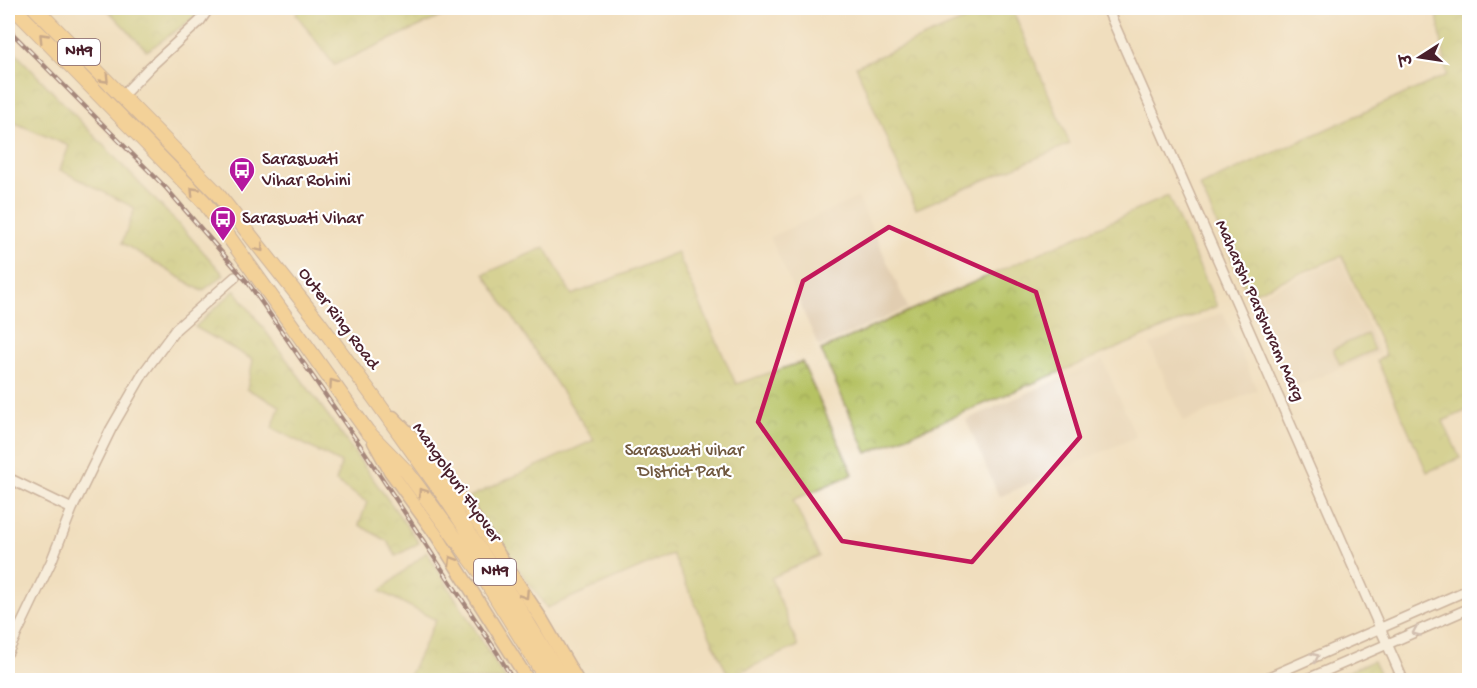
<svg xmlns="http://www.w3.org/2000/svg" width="1477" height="688" viewBox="0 0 1477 688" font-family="'Gochi Hand','Playpen Sans Deva',sans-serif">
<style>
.built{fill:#e1cdb1}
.grass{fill:#b6c263;stroke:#807047;stroke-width:1.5}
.park{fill:url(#park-crowns);stroke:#807047;stroke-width:1.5}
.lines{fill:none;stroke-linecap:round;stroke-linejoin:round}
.tertiary-casing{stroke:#9d7e74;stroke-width:12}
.primary-casing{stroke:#9d7e74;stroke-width:15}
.trunk-casing{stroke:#9d7e74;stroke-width:16}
.tertiary{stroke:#fff;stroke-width:9}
.primary{stroke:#f7c06c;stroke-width:12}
.trunk{stroke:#f7c06c;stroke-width:14}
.rail-casing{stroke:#4a1f2b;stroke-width:4.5}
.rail{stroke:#fff;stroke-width:2;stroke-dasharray:7;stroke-linecap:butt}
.oneway{stroke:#986748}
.oneway2{stroke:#ae9aa0}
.marked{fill:none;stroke:#c2185b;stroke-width:4.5;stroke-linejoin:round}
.labels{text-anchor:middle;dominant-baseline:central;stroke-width:4.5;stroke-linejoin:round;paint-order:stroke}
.shield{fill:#fff;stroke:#80626b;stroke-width:1.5}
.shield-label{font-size:16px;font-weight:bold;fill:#4a1f2b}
.poi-label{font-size:18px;fill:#4a1f2b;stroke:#fff;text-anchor:start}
.street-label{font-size:18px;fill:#4a1f2b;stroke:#fff}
.park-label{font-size:18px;fill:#70583f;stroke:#fff}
</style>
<defs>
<pattern id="park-crowns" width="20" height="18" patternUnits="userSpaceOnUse" patternTransform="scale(1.5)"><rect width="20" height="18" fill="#b6c263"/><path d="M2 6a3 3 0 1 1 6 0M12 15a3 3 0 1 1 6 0" fill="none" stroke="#9ea656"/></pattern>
</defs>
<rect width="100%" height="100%" fill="#fff"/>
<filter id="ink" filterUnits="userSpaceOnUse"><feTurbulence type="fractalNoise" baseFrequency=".0167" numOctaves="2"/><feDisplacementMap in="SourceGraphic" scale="12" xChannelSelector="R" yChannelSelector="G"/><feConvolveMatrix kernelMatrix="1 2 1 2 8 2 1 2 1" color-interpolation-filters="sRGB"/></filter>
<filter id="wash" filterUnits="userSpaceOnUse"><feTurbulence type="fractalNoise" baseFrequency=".008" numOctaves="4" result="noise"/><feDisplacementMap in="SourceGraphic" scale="24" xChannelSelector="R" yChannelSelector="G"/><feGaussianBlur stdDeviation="1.35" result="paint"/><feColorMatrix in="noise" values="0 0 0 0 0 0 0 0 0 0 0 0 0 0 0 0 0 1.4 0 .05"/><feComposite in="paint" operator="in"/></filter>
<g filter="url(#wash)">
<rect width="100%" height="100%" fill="#f0debe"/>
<!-- built -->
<path class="built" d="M 858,197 L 908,308 L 819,347 L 770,237 Z
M 1341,259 L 1380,353 L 1292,388 L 1253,298 Z
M 1223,312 L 1257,390 L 1184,422 L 1150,345 Z
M 1103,360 L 1136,437 L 999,497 L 966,420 Z"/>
<!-- grass -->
<path class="grass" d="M 1367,334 L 1374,350 L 1340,365 L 1333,349 Z"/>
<!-- park -->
<path class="park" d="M 106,8 L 201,8 L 195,17 L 147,51 Z
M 299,8 L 460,8 L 334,65 L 296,14 Z
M 993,8 L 1012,8 L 1070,144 L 916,209 L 856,66 Z
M 1436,8 L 1469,8 L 1470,409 L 1443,421 L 1460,458 L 1427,472 L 1377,360 L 1386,355 L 1342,256 L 1248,295 L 1200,186 L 1447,75 Z
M 8,45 L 184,230 L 224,275 L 202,291 L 122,243 L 135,208 L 60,170 L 69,146 L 8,120 Z
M 1168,196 L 1217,306 L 867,453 L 821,350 Z
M 545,247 L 572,295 L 677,252 L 736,384 L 802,362 L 853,474 L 793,500 L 819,556 L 771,578 L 798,646 L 729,677 L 672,554 L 547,608 L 467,498 L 594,440 L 484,274 Z
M 235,290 L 319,403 L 419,543 L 396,556 L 387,541 L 359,525 L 367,502 L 336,482 L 341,463 L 272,428 L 280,406 L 247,389 L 253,360 L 195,327 Z
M 427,552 L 506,680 L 407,680 L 436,620 L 380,591 Z
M 1373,661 L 1382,680 L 1328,680 Z"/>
</g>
<g filter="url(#ink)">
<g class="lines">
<!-- tertiary casing -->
<g class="tertiary-casing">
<path id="tertiary" d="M 1107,8 L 1403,680
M 122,96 L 150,67 L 200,21 L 209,8
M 8,478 L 72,509
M 8,652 L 51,562 L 72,509 L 111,429 L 144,372 L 176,329 L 235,277
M 1262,680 L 1470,589
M 1305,680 L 1470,608"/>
</g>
<!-- primary casing -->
<g class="primary-casing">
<path id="primary" d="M 393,417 L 419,444 L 468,508 L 542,620 L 577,680
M 374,442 L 390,471 L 437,536 L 528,680"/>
</g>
<!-- trunk casing -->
<g class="trunk-casing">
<path id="trunk" d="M 14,8 L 204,202 L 367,431 L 407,472 L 481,573 L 547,680
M 35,8 L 216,192 L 318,321 L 375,399 L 445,497 L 518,607 L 563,680"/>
</g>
<!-- tertiary -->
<use href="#tertiary" class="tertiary"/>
<!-- primary -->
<use href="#primary" class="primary"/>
<!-- trunk -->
<use href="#trunk" class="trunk"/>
<!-- rail casing -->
<g class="rail-casing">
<path id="rail" d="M 8,29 L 166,188 L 249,284 L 364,451 L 498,654 L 513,680"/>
</g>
<!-- rail -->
<use href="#rail" class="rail"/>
</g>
<!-- one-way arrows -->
<defs><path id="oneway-chevron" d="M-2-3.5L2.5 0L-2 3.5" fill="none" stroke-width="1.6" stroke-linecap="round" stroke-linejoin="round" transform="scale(1.5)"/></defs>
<g class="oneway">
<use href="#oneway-chevron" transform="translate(43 37) rotate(-134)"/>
<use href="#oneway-chevron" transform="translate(105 79) rotate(46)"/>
<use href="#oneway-chevron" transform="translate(194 191) rotate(-134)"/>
<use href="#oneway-chevron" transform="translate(260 248) rotate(52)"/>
<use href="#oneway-chevron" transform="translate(333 383) rotate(-125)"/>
<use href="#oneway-chevron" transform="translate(422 492) rotate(-126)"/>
<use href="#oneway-chevron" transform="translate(452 560) rotate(-122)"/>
<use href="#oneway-chevron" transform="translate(525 595) rotate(57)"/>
</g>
<g class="oneway2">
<use href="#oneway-chevron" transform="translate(1416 632) rotate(156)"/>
<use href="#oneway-chevron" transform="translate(1315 657) rotate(-24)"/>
</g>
</g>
<!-- marked area -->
<path d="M0 0H1477V688H0ZM 889,227 L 1036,292 L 1080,437 L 972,562 L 842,541 L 758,422 L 803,281 Z" fill="#f0debe" fill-opacity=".55" fill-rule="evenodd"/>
<path class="marked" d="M 889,227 L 1036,292 L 1080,437 L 972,562 L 842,541 L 758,422 L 803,281 Z"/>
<!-- icons -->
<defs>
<g id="bus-pin" transform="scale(1.35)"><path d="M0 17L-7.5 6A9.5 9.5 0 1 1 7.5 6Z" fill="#b5179e" stroke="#fff"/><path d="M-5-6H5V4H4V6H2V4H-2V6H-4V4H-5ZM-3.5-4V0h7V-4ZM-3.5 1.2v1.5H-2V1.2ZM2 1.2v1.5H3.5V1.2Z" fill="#fff"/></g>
</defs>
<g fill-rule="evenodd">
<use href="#bus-pin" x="242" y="170"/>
<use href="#bus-pin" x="223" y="219"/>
</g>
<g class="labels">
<!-- shield labels -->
<g class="shield">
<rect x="58" y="39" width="42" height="26" rx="4.5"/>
<rect x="474" y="559" width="42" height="26" rx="4.5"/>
</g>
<g class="shield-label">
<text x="79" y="52">NH9</text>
<text x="495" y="572">NH9</text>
</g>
<!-- poi labels -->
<g class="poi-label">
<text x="262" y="160">Saraswati<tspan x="262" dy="21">Vihar Rohini</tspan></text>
<text x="242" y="219">Saraswati Vihar</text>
</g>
<!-- street labels -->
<g class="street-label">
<text transform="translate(1259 311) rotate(66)">Maharshi Parshuram Marg</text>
<text transform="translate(338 319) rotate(53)">Outer Ring Road</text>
<text transform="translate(456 483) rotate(55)">Mangolpuri Flyover</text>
</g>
<!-- park labels -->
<g class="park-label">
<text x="684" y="451">Saraswati vihar<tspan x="684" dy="21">DIstrict Park</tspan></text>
</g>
</g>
<!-- margin -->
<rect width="1477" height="688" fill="none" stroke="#fff" stroke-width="30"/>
<!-- north arrow -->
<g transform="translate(1420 57) rotate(258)" stroke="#ffffff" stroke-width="4.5" paint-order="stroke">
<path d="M0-4.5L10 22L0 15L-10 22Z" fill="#4a1f2b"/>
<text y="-9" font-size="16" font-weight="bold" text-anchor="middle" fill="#4a1f2b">उ</text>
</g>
</svg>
